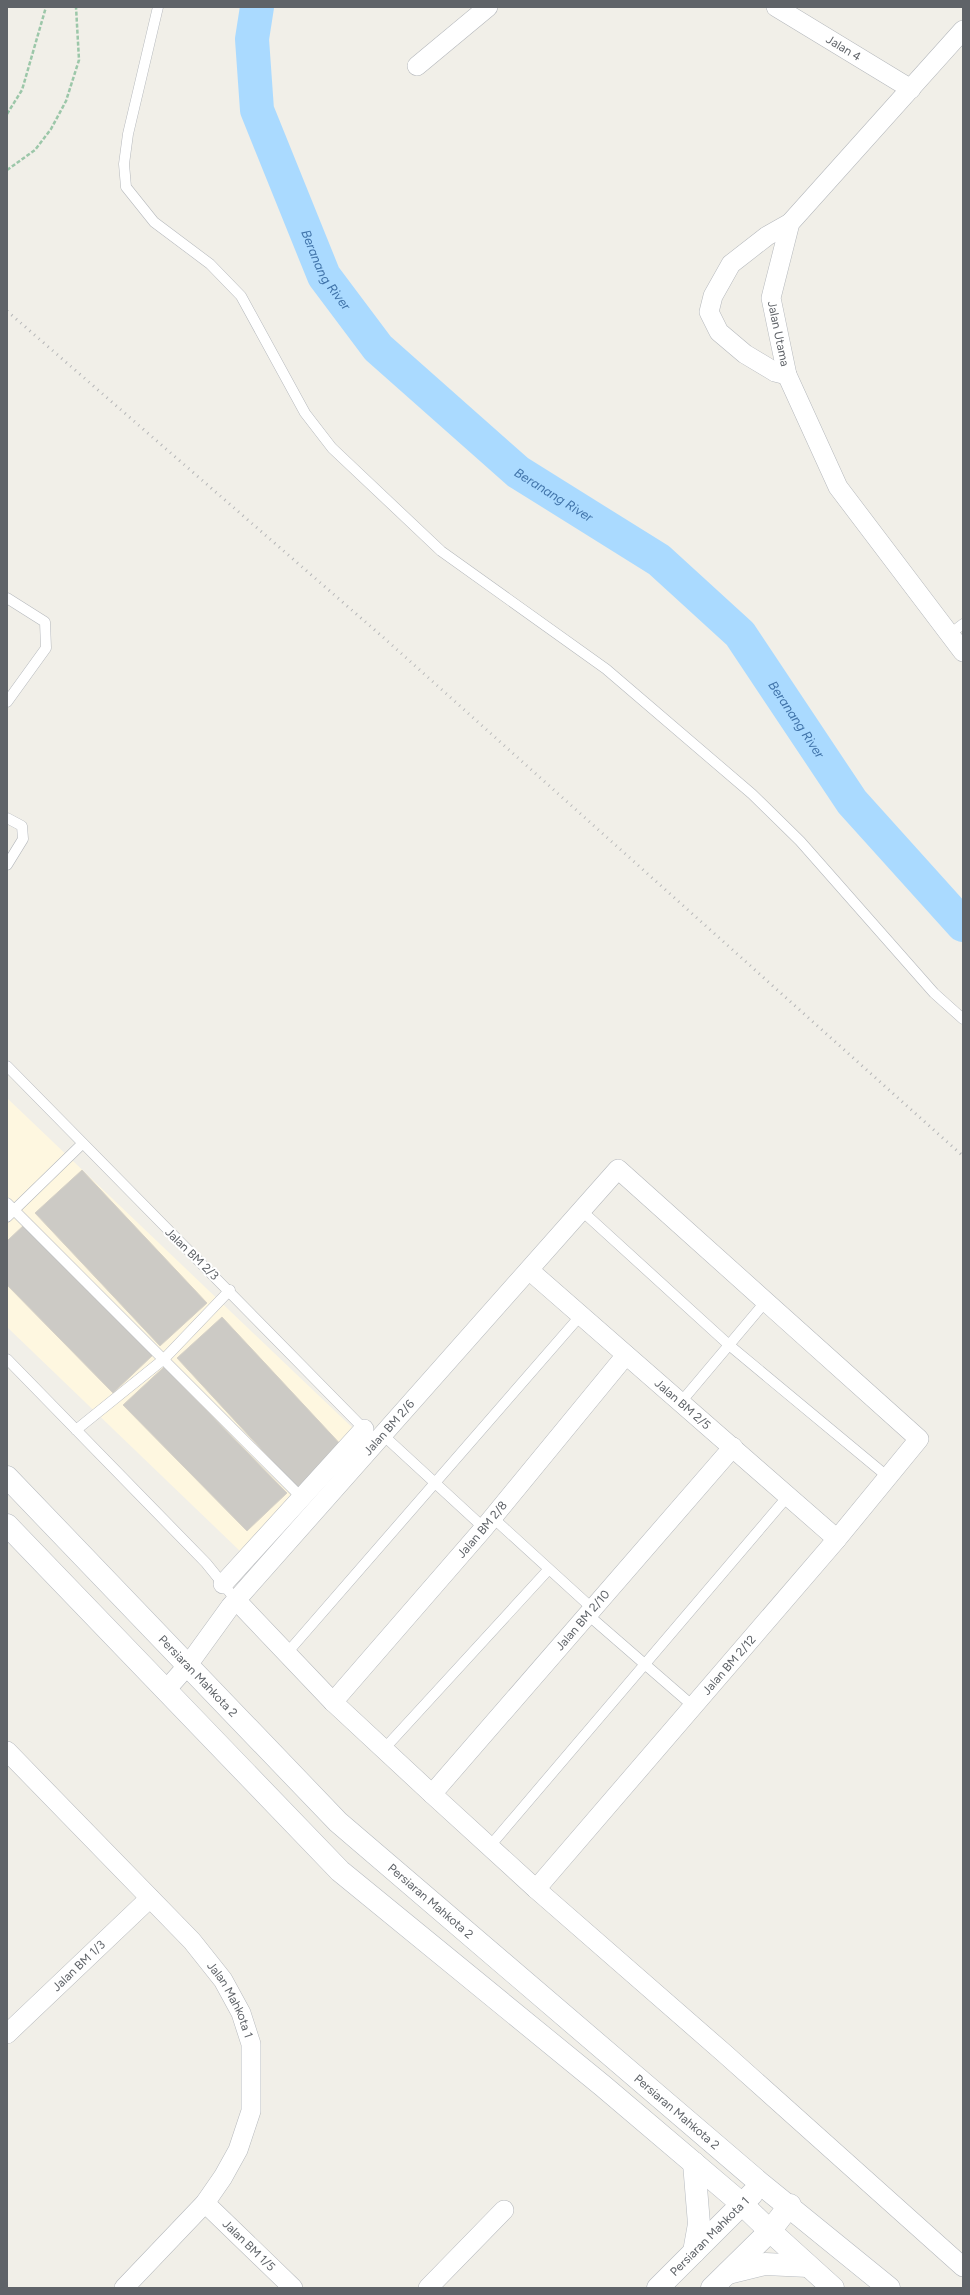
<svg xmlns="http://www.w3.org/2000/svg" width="970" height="2295" viewBox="0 0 970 2295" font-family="Figtree,sans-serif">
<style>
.commercial{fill:#fef7e0}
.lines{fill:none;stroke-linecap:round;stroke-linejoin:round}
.river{stroke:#aadaff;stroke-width:34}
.building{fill:#cccac5;stroke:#d6d1c6}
.lane-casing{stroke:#b5b8bc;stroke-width:11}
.street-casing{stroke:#b5b8bc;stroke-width:20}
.secondary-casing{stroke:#b6babf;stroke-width:23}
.path{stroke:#9cc7a9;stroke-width:2.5;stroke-dasharray:4 2;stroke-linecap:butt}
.lane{stroke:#fff;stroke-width:10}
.street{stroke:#fff;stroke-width:19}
.secondary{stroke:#fff;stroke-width:22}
.rail{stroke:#b6b7b8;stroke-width:3;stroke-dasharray:1 5;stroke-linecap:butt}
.labels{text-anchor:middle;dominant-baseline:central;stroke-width:4;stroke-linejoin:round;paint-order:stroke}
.street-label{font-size:12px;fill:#5f6368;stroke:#fff}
.water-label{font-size:13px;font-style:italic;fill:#4174aa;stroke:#fff}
</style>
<rect width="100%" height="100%" fill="#f1efe8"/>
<!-- commercial -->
<path class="commercial" d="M 7,1098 L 358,1433 L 242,1553 L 7,1327 Z"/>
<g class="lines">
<!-- river -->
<path class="river" id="s1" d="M 257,7 L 252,39 L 257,110 L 324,276 L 378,348 L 518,472 L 659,560 L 740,634 L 852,802 L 963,925"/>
</g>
<!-- building -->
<path class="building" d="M 82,1170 L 207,1303 L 160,1346 L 35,1213 Z
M 25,1224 L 153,1355 L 113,1393 L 7,1285 L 7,1241 Z
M 222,1317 L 344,1448 L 299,1490 L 177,1358 Z
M 164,1367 L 287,1493 L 247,1531 L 123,1405 Z"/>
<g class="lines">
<!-- lane casing -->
<g class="lane-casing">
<path id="lane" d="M 158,7 L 128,134 L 124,164 L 126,187 L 154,222 L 210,264 L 241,296 L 305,413 L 332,448 L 441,551 L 606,669 L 752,794 L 800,841 L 934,993 L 963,1019
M 7,598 L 45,622 L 46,648 L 7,702
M 950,634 L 963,624
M 7,818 L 22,826 L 23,839 L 7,865
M 7,1066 L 366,1431
M 7,1203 L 301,1497
M 582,1211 L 729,1345 L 888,1477
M 7,1217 L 82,1144
M 7,1359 L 206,1563 L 236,1600
M 681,1402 L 766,1301
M 76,1430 L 164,1359 L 230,1290
M 383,1435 L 484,1528
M 492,1517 L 593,1609
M 587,1614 L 693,1706
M 287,1653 L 581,1315
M 384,1749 L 549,1569
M 490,1846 L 788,1496"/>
</g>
<!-- street casing -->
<g class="street-casing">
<g id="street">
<path id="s2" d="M 776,7 L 911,89"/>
<path id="s3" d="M 963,30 L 790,223 L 771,298 L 787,375 L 838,487 L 963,652"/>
<path d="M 417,66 L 488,7"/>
<path d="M 787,375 L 775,372 L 745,354 L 719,332 L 709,312 L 713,296 L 731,264 L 767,236 L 790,223"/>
<path id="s4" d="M 529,1270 L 837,1539"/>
<path d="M 223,1584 L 364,1429"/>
<path d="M 236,1600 L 333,1702 L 432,1794 L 536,1889 L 724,2053 L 963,2267"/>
<path id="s5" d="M 165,1691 L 188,1665 L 230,1607 L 618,1169 L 919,1439 L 837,1539 L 536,1889"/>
<path id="s6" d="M 333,1702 L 484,1528 L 626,1355"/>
<path id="s7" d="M 7,1751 L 192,1941 L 223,1980 L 241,2013 L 251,2044 L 251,2111 L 238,2150 L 223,2177 L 205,2203 L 124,2288"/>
<path id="s8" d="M 432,1794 L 733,1447"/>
<path id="s9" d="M 7,2034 L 150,1898"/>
<path id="s10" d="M 205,2203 L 293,2288"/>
<path d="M 428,2288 L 504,2210"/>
</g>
</g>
<!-- secondary casing -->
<g class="secondary-casing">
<g id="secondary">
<path id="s11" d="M 7,1477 L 338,1822 L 761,2184 L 889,2288"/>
<path d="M 7,1525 L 340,1871 L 603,2086 L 742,2204 L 770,2231 L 833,2288"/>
<path d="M 694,2163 L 699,2224 L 694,2252"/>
<path d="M 728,2273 L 765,2264 L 808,2266"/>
<path id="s12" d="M 658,2288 L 752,2194"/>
<path d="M 712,2288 L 770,2231 L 790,2205"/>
</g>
</g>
<!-- path -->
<path class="path" d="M 7,114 L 22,90 L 46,7
M 7,170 L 35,150 L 51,129 L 66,101 L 79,60 L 76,7"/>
<!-- lane -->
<use href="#lane" class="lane"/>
<!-- street -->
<use href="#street" class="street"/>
<!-- secondary -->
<use href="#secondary" class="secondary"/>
<!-- rail -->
<path class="rail" d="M 7,311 L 384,638 L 963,1156"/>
</g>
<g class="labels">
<!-- street labels -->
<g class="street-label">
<text stroke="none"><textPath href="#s2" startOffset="79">Jalan 4</textPath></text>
<text stroke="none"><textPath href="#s3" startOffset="373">Jalan Utama</textPath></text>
<text transform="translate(192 1254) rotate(44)">Jalan BM 2/3</text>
<text stroke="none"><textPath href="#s4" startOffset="204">Jalan BM 2/5</textPath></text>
<text stroke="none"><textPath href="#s5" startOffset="346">Jalan BM 2/6</textPath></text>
<text stroke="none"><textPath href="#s6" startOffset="228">Jalan BM 2/8</textPath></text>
<text stroke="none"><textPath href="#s8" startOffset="230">Jalan BM 2/10</textPath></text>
<text transform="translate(729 1665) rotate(-49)">Jalan BM 2/12</text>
<text stroke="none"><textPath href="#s11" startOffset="276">Persiaran Mahkota 2</textPath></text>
<text stroke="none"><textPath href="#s11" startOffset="600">Persiaran Mahkota 2</textPath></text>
<text stroke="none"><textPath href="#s9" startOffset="99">Jalan BM 1/3</textPath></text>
<text stroke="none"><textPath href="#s7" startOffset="336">Jalan Mahkota 1</textPath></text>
<text stroke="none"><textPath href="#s11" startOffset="924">Persiaran Mahkota 2</textPath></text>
<text stroke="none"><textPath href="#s12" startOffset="73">Persiaran Mahkota 1</textPath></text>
<text stroke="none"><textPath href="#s10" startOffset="61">Jalan BM 1/5</textPath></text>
</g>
<!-- water labels -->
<g class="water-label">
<text stroke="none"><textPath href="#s1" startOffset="278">Beranang River</textPath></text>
<text stroke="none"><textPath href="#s1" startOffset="602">Beranang River</textPath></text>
<text stroke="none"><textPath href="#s1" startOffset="938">Beranang River</textPath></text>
</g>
</g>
<!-- border -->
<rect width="970" height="2295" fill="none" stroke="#5f6368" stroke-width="16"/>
</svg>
